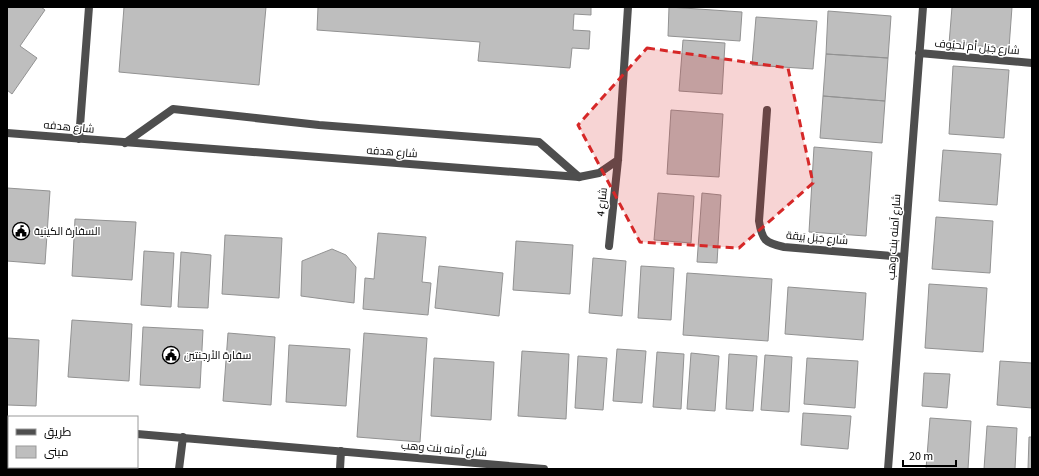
<svg xmlns="http://www.w3.org/2000/svg" width="1039" height="476" viewBox="0 0 1039 476" font-family="'Source Sans 3',Cairo,sans-serif">
<style>
.building{fill:#bebebe;stroke:#929292}
.lines{fill:none;stroke-linecap:round;stroke-linejoin:round}
.service{stroke:#4e4e4e;stroke-width:8}
.minor{stroke:#4e4e4e;stroke-width:8}
.marked{fill:#d62828;fill-opacity:0.2;stroke:#d62828;stroke-width:3;stroke-dasharray:8 5;stroke-linejoin:round}
.labels{text-anchor:middle;dominant-baseline:central;stroke-width:3;stroke-linejoin:round;paint-order:stroke}
.street-label{font-size:11px;fill:#000;stroke:#fff}
.poi-label{font-size:11px;fill:#000;stroke:#fff;text-anchor:start}
</style>
<rect width="100%" height="100%" fill="#fff"/>
<!-- building -->
<path class="building" d="M 7,7 L 41,7 L 45,10 L 20,46 L 37,58 L 12,94 L 7,90 Z
M 124,7 L 266,7 L 259,85 L 119,72 Z
M 318,7 L 591,7 L 591,15 L 574,14 L 573,30 L 590,31 L 589,49 L 572,48 L 570,68 L 478,61 L 480,42 L 317,30 Z
M 669,7 L 742,12 L 740,41 L 668,36 Z
M 952,7 L 1012,7 L 1009,48 L 949,44 Z
M 828,11 L 891,16 L 888,58 L 826,54 Z
M 756,17 L 817,21 L 813,69 L 752,65 Z
M 683,40 L 725,43 L 722,94 L 679,91 Z
M 826,54 L 888,58 L 885,101 L 823,96 Z
M 953,66 L 1009,70 L 1004,138 L 949,134 Z
M 823,96 L 885,101 L 882,143 L 820,138 Z
M 671,110 L 723,114 L 719,177 L 667,174 Z
M 814,147 L 872,152 L 866,236 L 809,232 Z
M 943,150 L 1001,154 L 997,205 L 939,201 Z
M 7,188 L 50,191 L 45,264 L 7,261 Z
M 658,193 L 694,196 L 691,243 L 654,240 Z
M 702,193 L 721,195 L 717,263 L 697,262 Z
M 936,217 L 993,221 L 990,273 L 932,269 Z
M 75,219 L 136,222 L 132,280 L 72,276 Z
M 378,233 L 426,237 L 422,282 L 431,283 L 428,315 L 363,309 L 365,278 L 374,279 Z
M 225,235 L 282,238 L 279,298 L 222,294 Z
M 516,241 L 573,245 L 570,294 L 513,290 Z
M 332,249 L 346,255 L 356,267 L 354,303 L 301,296 L 302,261 Z
M 144,251 L 174,253 L 171,307 L 141,305 Z
M 181,252 L 211,255 L 208,308 L 178,307 Z
M 593,258 L 626,261 L 622,316 L 589,313 Z
M 439,266 L 503,273 L 499,316 L 435,308 Z
M 641,266 L 674,268 L 671,320 L 638,318 Z
M 687,273 L 772,279 L 768,341 L 683,335 Z
M 929,284 L 987,288 L 983,352 L 925,348 Z
M 788,287 L 866,293 L 863,340 L 785,334 Z
M 72,320 L 132,324 L 129,381 L 68,377 Z
M 143,327 L 203,330 L 200,388 L 140,385 Z
M 228,333 L 275,337 L 271,405 L 223,401 Z
M 364,333 L 427,338 L 420,442 L 357,437 Z
M 7,338 L 39,340 L 36,406 L 7,405 Z
M 289,345 L 350,349 L 346,406 L 286,402 Z
M 617,349 L 646,351 L 642,403 L 613,401 Z
M 522,351 L 569,354 L 566,419 L 518,416 Z
M 657,352 L 684,354 L 681,409 L 653,407 Z
M 691,353 L 719,356 L 715,411 L 687,409 Z
M 729,354 L 757,356 L 753,411 L 726,409 Z
M 765,355 L 792,357 L 789,412 L 761,410 Z
M 578,356 L 607,358 L 603,410 L 575,408 Z
M 434,358 L 494,362 L 491,420 L 431,416 Z
M 807,358 L 858,361 L 855,408 L 804,404 Z
M 1000,361 L 1032,363 L 1032,408 L 997,405 Z
M 924,373 L 950,374 L 947,408 L 922,406 Z
M 803,413 L 851,416 L 848,449 L 801,445 Z
M 930,418 L 971,421 L 968,469 L 926,469 Z
M 987,426 L 1017,428 L 1015,469 L 984,469 Z
M 1029,437 L 1032,437 L 1032,469 L 1028,469 Z"/>
<g class="lines">
<!-- service -->
<path class="service" d="M 125,143 L 173,109 L 319,125 L 539,142 L 579,177"/>
<!-- minor -->
<path class="minor" d="M 919,53 L 1032,63
M 767,110 L 759,221 C 762,240 765,243 784,247 L 904,257
M 7,133 L 579,177 L 599,173 L 618,160
M 79,139 L 89,7
M 609,246 L 618,160 L 628,7
M 7,427 L 9,427
M 137,434 L 544,469
M 179,469 L 183,437
M 340,469 L 341,451
M 888,469 L 923,7"/>
</g>
<!-- marked area -->
<path class="marked" d="M 647,48 L 788,68 L 813,183 L 739,248 L 640,242 L 578,125 Z"/>
<!-- icons -->
<defs>
<g id="civic-ring" transform="scale(0.9)"><circle r="9.5" fill="#fff" stroke="#000" stroke-width="1.5"/><path d="M-.6-6.5H3V-4.5H.6V-3L4-1V1h2V6H-6V1h2V-1L-.6-3ZM-1.2 2.5V6h2.4V2.5Z" fill="#000"/></g>
</defs>
<g fill-rule="evenodd">
<use href="#civic-ring" x="21" y="231"/>
<use href="#civic-ring" x="171" y="355"/>
</g>
<g class="labels">
<!-- street labels -->
<g class="street-label">
<text transform="translate(977 47) rotate(5)">شارع جَبَل أم لَحيُوف</text>
<text transform="translate(69 127) rotate(5)">شارع هدفه</text>
<text transform="translate(392 152) rotate(4)">شارع هدفه</text>
<text transform="translate(602 202) rotate(-84)">شارع 4</text>
<text transform="translate(894 237) rotate(-86)">شارع آمنه بنت وهب</text>
<text transform="translate(817 238) rotate(5)">شارع جَبَل بَيقة</text>
<text transform="translate(444 449) rotate(5)">شارع آمنه بنت وهب</text>
</g>
<!-- poi labels -->
<g class="poi-label">
<text x="34" y="231">السفارة الكينية</text>
<text x="184" y="355">سفارة الأرجنتين</text>
</g>
</g>
<!-- border -->
<rect width="1039" height="476" fill="none" stroke="#000000" stroke-width="16"/>
<!-- legend -->
<rect x="8" y="416" width="130" height="52" fill="#ffffff" stroke="#999999"/>
<rect x="16" y="429" width="20" height="6" fill="#4e4e4e" stroke="#999999"/>
<text x="44" y="436" font-size="12" fill="#000000">طريق</text>
<rect x="16" y="446" width="20" height="12" fill="#bebebe" stroke="#999999"/>
<text x="44" y="456" font-size="12" fill="#000000">مبنى</text>
<!-- scale -->
<path d="M903 460v6h53v-6" fill="none" stroke="#000000" stroke-width="2"/>
<text x="909" y="460" font-size="12" fill="#000000" stroke="#ffffff" stroke-width="3" paint-order="stroke">20 m</text>
</svg>
